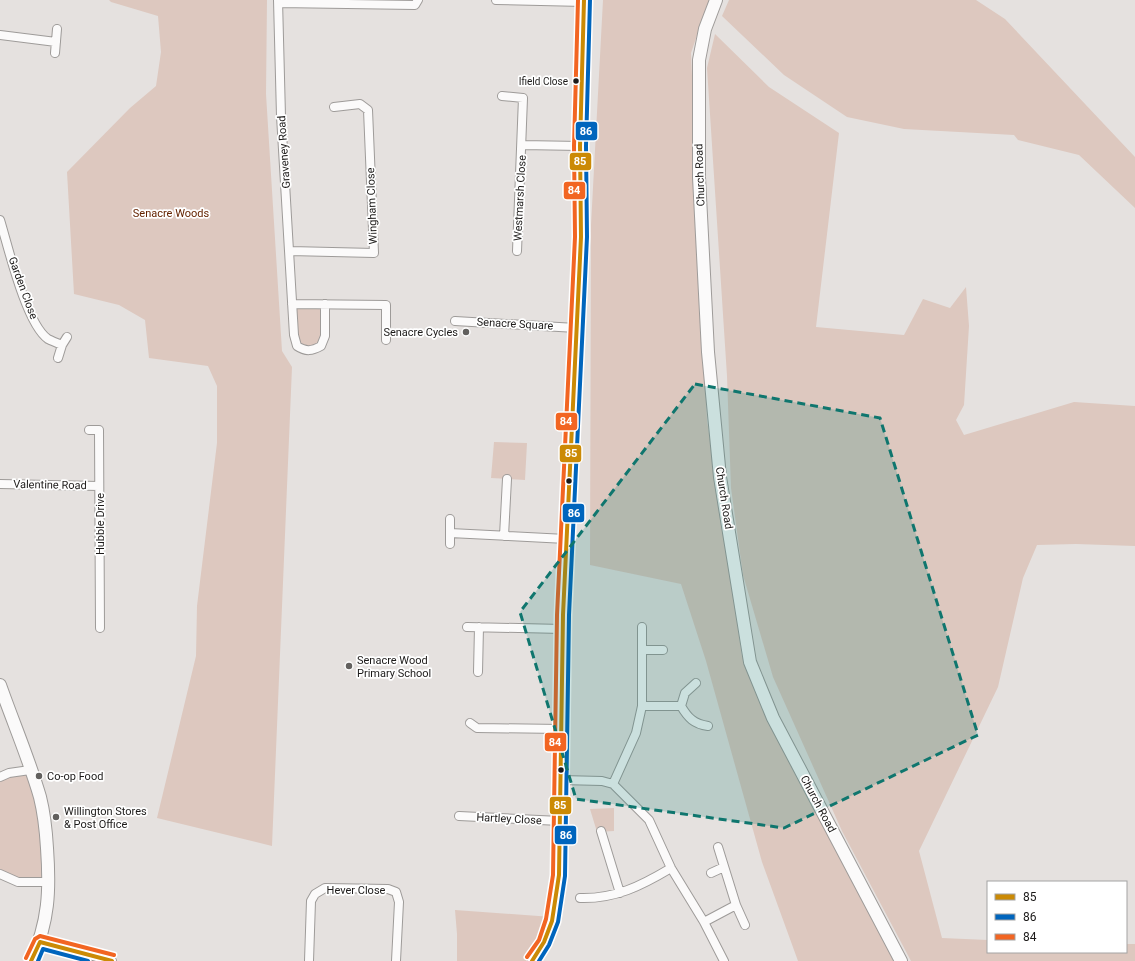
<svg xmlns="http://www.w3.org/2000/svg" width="1135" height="961" viewBox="0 0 1135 961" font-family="Roboto,sans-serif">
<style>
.green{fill:#ddc8bf}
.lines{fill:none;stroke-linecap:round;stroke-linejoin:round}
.street-casing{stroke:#9e9b99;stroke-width:10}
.secondary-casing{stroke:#9e9b99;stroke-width:14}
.street{stroke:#fbfafa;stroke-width:8}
.secondary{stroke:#fbfafa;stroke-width:12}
.bus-1-casing{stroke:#fff;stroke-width:7}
.bus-2-casing{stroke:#fff;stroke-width:7}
.bus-3-casing{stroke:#fff;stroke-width:7}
.bus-1{stroke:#cb8a05;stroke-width:4}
.bus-2{stroke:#0065bd;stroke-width:4}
.bus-3{stroke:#f26522;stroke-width:4}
.marked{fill:#0f766e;fill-opacity:0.2;stroke:#0f766e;stroke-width:3;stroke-dasharray:8 5;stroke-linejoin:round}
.bus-dot{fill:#1c1a19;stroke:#fff;stroke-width:1.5}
.poi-dot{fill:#62605e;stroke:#fff;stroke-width:1.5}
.labels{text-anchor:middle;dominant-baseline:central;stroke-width:3.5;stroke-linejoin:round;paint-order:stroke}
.bus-label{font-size:10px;fill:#1c1a19;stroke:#fff;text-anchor:end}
.street-label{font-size:11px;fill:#1c1a19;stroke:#fff}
.park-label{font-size:11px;fill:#642300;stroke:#fff}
.poi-label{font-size:11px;fill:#1c1a19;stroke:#fff;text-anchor:start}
.line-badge{stroke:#fff;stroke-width:1.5}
.badge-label{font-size:11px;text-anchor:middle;font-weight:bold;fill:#fff}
</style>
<rect width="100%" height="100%" fill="#e5e1df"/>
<!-- green -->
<path class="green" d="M 109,0 L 267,0 L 266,94 L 282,351 L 292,367 L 272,846 L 157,818 L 196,656 L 197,606 L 217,443 L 217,386 L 208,366 L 149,358 L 145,320 L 119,305 L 74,294 L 67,172 L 130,108 L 156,86 L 161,52 L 158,16 L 111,2 Z
M 603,0 L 709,0 L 691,53 L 707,420 L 742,656 L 894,961 L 798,961 L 762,862 L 706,661 L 681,584 L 590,565 L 591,225 Z
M 729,0 L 976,0 L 1005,19 L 1135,157 L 1135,208 L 1079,155 L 1018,140 L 1014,135 L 904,129 L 847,117 L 784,75 L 722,16 Z
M 715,34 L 769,87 L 839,133 L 816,327 L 904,335 L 923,299 L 950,308 L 966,287 L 969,326 L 964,405 L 956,420 L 964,435 L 1074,402 L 1135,406 L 1135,546 L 1076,544 L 1037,545 L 1023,578 L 998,687 L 919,851 L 942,938 L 988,940 L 988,952 L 1126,952 L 1126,944 L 1135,944 L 1135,961 L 911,961 L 842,831 L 773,677 L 743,575 L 731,488 L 727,376 L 707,68 Z
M 292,304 L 325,304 L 325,336 L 314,350 L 297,346 Z
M 494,442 L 527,443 L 525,480 L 491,478 Z
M 30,770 L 50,882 L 18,882 L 0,874 L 0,777 Z
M 614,808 L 614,831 L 597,832 L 590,809 Z
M 455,910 L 552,917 L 532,961 L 457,961 L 457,934 Z"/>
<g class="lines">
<!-- street casing -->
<g class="street-casing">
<path id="street" d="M 278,0 L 281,116 L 294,335 L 297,346 C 306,352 312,351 321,346 L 325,336 L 325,304
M 496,0 L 584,2
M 279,3 L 415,5 L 418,0
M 0,35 L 56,42
M 55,53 L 57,29
M 502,96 L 523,98 L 517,251
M 522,145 L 580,146
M 0,220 C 8,246 26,324 48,339 C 52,341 57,343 62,345
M 290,251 L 374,253 L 368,110 L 360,104 L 334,107
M 292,304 L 386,305 L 386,340
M 455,321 L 576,328
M 58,358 L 62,345 L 67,337
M 89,430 L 99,430 L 100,628
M 0,484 L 99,486
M 450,519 L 450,544
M 450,533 L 566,539
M 504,536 L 507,479
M 467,627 L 563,629
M 643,650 L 663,650
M 478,672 L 479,627
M 696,683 L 685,693 L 681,706 C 688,718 694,724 708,726
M 642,706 L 681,706
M 470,723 L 477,728 L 561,729
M 0,777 L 9,773 L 30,770
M 561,780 L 602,781 L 613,784 L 649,820 L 671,868 L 704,922 L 724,961
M 613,784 L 636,733 L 642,706 L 642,627
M 459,816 L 560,821
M 601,831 L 620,893
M 718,847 L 736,905 L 745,925
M 711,873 L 724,867
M 0,874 L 18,882 L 50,882
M 580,898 C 615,899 641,886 671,868
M 704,922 L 736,905
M 40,942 L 112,961
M 309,961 L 311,901 L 315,894 L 325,888 L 388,889 L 396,892 L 399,902 L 396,961
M 532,961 C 551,939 557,904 559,875 L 563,615 L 581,237 L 580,146 L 584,0"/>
</g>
<!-- secondary casing -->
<g class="secondary-casing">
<path id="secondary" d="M 716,0 L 705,29 L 699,60 L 699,177 L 708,352 L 720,477 L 750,662 L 773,718 L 901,961
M 0,685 C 13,722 29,759 40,797 C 44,813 46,831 47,848 C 50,890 49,922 31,961"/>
</g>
<!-- street -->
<use href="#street" class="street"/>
<!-- secondary -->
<use href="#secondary" class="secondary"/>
<!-- bus-1 casing -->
<g class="bus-1-casing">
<path id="bus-1" d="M 31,961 L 40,942 L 112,961
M 532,961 L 544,942 L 552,921 L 559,875 L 563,615 L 581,237 L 580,146 L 584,0"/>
</g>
<!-- bus-2 casing -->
<g class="bus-2-casing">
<path id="bus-2" d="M 38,961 L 43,949 L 88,961
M 539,961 L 549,945 L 558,922 L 565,876 L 569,615 L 587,237 L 586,146 L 590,0"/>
</g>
<!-- bus-3 casing -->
<g class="bus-3-casing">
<path id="bus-3" d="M 527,957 L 539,940 L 546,919 L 553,875 L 557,615 L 575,237 L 574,146 L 578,0
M 26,958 L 35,939 L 40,936 L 114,955"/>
</g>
<!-- bus-1 -->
<use href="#bus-1" class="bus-1"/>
<!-- bus-2 -->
<use href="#bus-2" class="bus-2"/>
<!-- bus-3 -->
<use href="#bus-3" class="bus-3"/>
</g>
<!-- marked area -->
<path class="marked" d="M 695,384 L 880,418 L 978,735 L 784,828 L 576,799 L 520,612 Z"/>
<!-- markers -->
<g class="bus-dot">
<circle cx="576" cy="81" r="3.5"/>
<circle cx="569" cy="481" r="3.5"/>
<circle cx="561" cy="770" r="3.5"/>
</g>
<g class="poi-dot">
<circle cx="466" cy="332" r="4"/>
<circle cx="349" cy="666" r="4"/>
<circle cx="39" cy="776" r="4"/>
<circle cx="56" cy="817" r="4"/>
</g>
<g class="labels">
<!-- bus labels -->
<g class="bus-label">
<text x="568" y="81">Ifield Close</text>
</g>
<!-- street labels -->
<g class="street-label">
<text transform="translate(284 152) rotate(-94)">Graveney Road</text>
<text transform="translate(700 175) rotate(-92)">Church Road</text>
<text transform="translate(520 198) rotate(-87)">Westmarsh Close</text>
<text transform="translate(372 206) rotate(-92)">Wingham Close</text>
<text transform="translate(23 288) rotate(70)">Garden Close</text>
<text transform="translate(515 324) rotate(3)">Senacre Square</text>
<text transform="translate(50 485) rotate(1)">Valentine Road</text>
<text transform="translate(724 498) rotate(81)">Church Road</text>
<text transform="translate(100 524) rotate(-90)">Hubble Drive</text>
<text transform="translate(818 804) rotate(62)">Church Road</text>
<text transform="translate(509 819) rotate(3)">Hartley Close</text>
<text x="356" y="890">Hever Close</text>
</g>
<!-- park labels -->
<g class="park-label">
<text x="171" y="213">Senacre Woods</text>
</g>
<!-- poi labels -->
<g class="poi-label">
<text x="458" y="332" text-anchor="end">Senacre Cycles</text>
<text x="357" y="660">Senacre Wood<tspan x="357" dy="13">Primary School</tspan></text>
<text x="47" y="776">Co-op Food</text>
<text x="64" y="811">Willington Stores<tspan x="64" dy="13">&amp; Post Office</tspan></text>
</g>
</g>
<g class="line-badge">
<rect x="575" y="121" width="23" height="20" rx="4" fill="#0065bd"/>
<rect x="569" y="152" width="23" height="19" rx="4" fill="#cb8a05"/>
<rect x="563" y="181" width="23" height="19" rx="4" fill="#f26522"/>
<rect x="555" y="412" width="23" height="19" rx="4" fill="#f26522"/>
<rect x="559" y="444" width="23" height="19" rx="4" fill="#cb8a05"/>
<rect x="562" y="503" width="23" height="20" rx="4" fill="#0065bd"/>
<rect x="544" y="732" width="23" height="20" rx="4" fill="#f26522"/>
<rect x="549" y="796" width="23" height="19" rx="4" fill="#cb8a05"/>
<rect x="554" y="825" width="23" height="20" rx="4" fill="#0065bd"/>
</g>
<g class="badge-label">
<text x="586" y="135">86</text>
<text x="580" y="165">85</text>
<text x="574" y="194">84</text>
<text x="566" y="425">84</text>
<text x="571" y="457">85</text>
<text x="574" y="517">86</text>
<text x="555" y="746">84</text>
<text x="560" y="809">85</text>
<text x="566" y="839">86</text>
</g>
<!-- legend -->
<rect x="987" y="881" width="140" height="72" fill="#ffffff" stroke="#a4a3a3"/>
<rect x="995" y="894" width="20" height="6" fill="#cb8a05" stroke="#a4a3a3"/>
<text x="1023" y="901" font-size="12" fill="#1c1a19">85</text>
<rect x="995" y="914" width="20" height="6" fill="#0065bd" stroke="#a4a3a3"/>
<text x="1023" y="921" font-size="12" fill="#1c1a19">86</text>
<rect x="995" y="934" width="20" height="6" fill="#f26522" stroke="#a4a3a3"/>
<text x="1023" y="941" font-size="12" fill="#1c1a19">84</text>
</svg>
